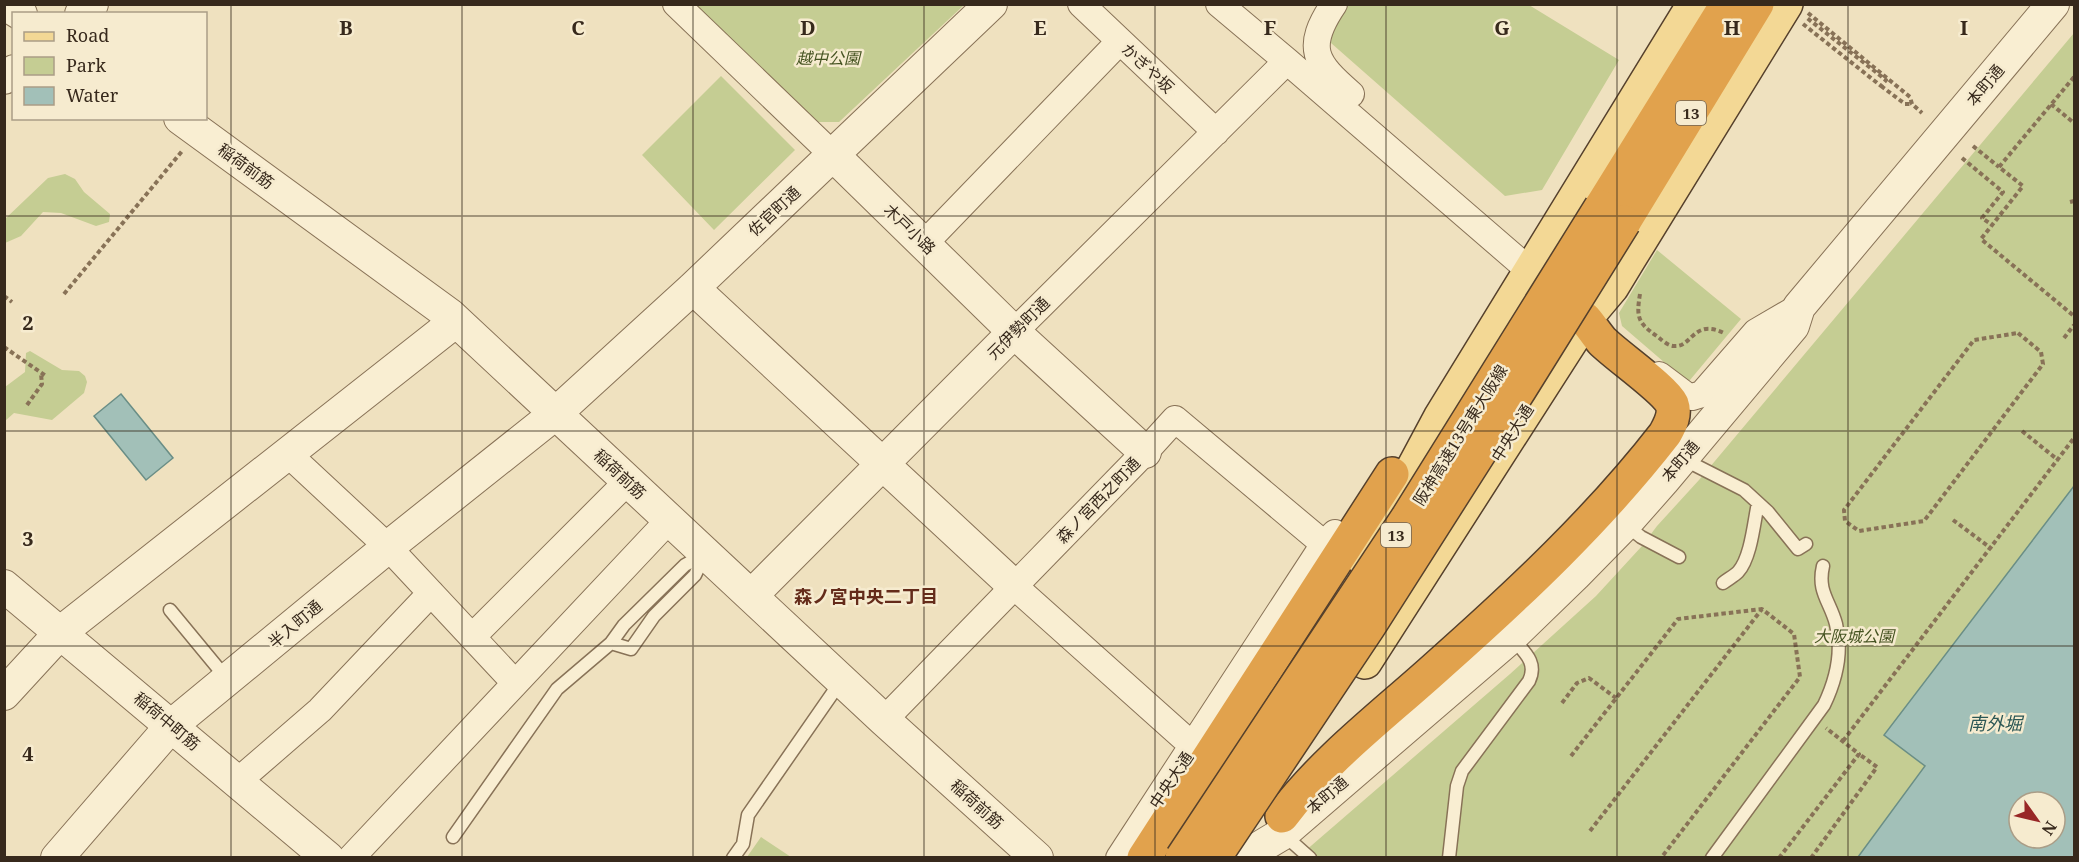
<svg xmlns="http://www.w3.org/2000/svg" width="2079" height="862" viewBox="0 0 2079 862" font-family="'Noto Serif','Noto Sans JP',serif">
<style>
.green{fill:#c5cd93;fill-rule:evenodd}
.water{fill:#a2c0b8;stroke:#6a8e86;stroke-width:1.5;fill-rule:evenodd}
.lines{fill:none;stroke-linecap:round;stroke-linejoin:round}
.service-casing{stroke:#887257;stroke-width:15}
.minor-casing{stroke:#887257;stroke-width:28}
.tertiary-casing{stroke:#887257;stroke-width:34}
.primary-casing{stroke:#55402c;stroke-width:36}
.motorway-casing{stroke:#55402c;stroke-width:36}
.path{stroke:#887257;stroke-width:4;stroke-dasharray:4.5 3;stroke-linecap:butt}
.service{stroke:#f9eed2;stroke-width:12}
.minor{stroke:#f9eed2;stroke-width:26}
.tertiary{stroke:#f9eed2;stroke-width:32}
.primary{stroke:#f3d895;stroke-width:33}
.motorway{stroke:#e1a24d;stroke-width:33}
.motorway-bridge-casing{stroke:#55402c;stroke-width:36;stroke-linecap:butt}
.motorway-bridge{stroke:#e1a24d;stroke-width:33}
.grid{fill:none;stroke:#37291c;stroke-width:1.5;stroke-opacity:0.55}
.labels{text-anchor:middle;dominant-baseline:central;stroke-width:5;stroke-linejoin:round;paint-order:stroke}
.shield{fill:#f6ebcf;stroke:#706352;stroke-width:1.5}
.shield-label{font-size:15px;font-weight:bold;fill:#37291c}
.park-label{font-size:16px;font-style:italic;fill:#465422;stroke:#f6ebcf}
.street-label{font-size:16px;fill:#37291c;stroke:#f6ebcf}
.neighbourhood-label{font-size:18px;font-weight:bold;fill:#642b1a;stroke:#f6ebcf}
.water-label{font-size:18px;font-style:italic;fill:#2b5755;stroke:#f6ebcf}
.grid-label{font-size:20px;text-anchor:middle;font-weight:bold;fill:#37291c;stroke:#f6ebcf;stroke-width:5;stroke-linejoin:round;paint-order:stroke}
</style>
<rect width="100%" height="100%" fill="#efe1bf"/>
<!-- green -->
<path class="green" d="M 695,5 L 964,5 L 839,122 L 817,122 Z
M 1346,5 L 1529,5 L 1619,60 L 1542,190 L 1505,196 L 1331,43 L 1333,23 Z
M 2074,33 L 2074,857 L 1297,858 L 1510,674 L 1596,596 L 1642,546 L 1657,526 L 1699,480 ZM 2019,802 L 2055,802 L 2055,838 L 2019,838 Z
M 721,76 L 795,150 L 714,230 L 642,155 Z
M 65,174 L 75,179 L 84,192 L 110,214 L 109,222 L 96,226 L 61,213 L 43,212 L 21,236 L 5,243 L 5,219 L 48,178 Z
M 1657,250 L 1741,319 L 1690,380 L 1686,381 L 1622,326 L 1619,313 Z
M 30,351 L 62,370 L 79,371 L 85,376 L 87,382 L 84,393 L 52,420 L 14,413 L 5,421 L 5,387 L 25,372 L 26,353 Z
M 761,837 L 791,857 L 747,857 Z"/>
<!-- water -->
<path class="water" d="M 121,394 L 173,458 L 146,480 L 94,416 Z
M 2074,486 L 2074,857 L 1858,857 L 1925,766 L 1884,735 ZM 2019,802 L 2055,802 L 2055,838 L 2019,838 Z"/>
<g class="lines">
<!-- service casing -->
<g class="service-casing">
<path id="service" d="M 1683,459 L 1744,490 L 1768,512 L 1798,549 L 1806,544
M 1626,525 L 1641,537 L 1679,557
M 1723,583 C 1728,579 1734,576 1738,572 C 1751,558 1754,522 1758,503
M 170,610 L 227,679
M 611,643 L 631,649 L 654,616 L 695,575 L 705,554
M 1283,834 L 1310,858
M 453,837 L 557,689 L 611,643 L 624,625 L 685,565 L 705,554
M 733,858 L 743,844 L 748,815 L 841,681
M 1449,858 L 1457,786 L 1462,771 L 1529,681 C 1538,662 1524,652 1512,638
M 1712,858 L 1824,705 C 1836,680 1843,652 1836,624 C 1830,601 1817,592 1823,566"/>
</g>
<!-- minor casing -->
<g class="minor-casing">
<path id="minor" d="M 676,4 L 833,155
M 1081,4 L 1216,132
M 1219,4 L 1287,61 L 1544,283
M 1334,4 C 1304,48 1315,63 1351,94
M 924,244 L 1120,41
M 1014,332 L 1287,61
M 1659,375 L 1687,396 L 1692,397 L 1702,394 L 1756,332 L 1799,307
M 288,454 L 388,547 L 515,683
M 1014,586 L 1193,746
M 472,637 L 628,481
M 884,720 L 1145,452 L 1175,419 L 1324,544
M 238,781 L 320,710 L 431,593
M 351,858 L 669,520
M 1119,858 L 1324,544 L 1335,533"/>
</g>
<!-- tertiary casing -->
<g class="tertiary-casing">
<path id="tertiary" d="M 5,4 L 21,14
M 81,14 L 92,4
M 4,78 L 14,71
M 180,118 L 450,315 L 884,720 L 1037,858
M 833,155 L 1014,332 L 1145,452
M 693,288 L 1014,586
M 4,586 L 328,858
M 751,596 L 1014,332
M 4,694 L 61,632 L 456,321
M 57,858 L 172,725 L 388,547 L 555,414 L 693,288 L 991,4
M 1242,858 L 1282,834 L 1511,637 L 1575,575 L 1625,524 L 1663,481 L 1793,326 L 1799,307 L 2053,4"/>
</g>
<!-- primary casing -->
<g class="primary-casing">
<path id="primary" d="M 1364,560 L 1440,418 L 1694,4
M 1365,662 L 1585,319 L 1612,287 L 1629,259 L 1786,4"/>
</g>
<!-- motorway casing -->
<g class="motorway-casing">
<path id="motorway" d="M 1601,207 L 1727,4
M 1624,222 L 1757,4
M 1282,816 C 1326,758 1385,714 1439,665 C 1519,594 1599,519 1665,434 C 1670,425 1676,415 1672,404 C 1665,389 1617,356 1602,341 C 1596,334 1591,326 1585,319
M 1144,858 L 1392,474"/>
</g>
<!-- path -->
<path class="path" d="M 1808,13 L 1910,97 L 1912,104 L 1922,113
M 1803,24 L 1881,86 L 1886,80 L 1807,18
M 2074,77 L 1999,167 L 2023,186 L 1981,239 L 2074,316
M 1881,86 L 1905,104 L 1912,104
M 2051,104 L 2074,123
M 1973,146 L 1999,167
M 1962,158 L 2003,192 L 1982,218 L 1992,225
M 2070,202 L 2074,201
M 64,294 L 183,150
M 1640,294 C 1636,318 1638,323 1658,337 C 1662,340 1668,346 1674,346 C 1692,348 1693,318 1724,333
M 4,296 L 12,302
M 2018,333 L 2041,352 L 2043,364 L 1924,521 L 1859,531 L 1845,521 L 1844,510 L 1974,340 Z
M 2064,338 L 2074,325
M 4,347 L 46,376
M 27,405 L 42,384 L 41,374
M 2022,431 L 2058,460
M 1953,520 L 1992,549
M 1562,703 L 1577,683 L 1589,678 L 1616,698
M 1843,741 L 2074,438
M 1571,756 L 1678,619 L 1762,609
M 1590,831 L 1762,609 L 1794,634 L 1800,677 L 1661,858
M 1779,858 L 1859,754 L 1826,728
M 1811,858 L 1877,767 L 1859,754"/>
<!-- service -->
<use href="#service" class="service"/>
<!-- minor -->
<use href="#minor" class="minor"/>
<!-- tertiary -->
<use href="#tertiary" class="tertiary"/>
<!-- primary -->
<use href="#primary" class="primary"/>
<!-- motorway -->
<use href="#motorway" class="motorway"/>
<!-- motorway-bridge casing -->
<g class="motorway-bridge-casing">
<path id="motorway-bridge" d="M 1182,858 L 1408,517 L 1601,207
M 1214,858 L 1369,626 L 1520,389 L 1624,222"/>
</g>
<!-- motorway-bridge -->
<use href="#motorway-bridge" class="motorway-bridge"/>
</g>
<!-- grid -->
<path class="grid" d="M 231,4 L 231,858M 462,4 L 462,858M 693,4 L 693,858M 924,4 L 924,858M 1155,4 L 1155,858M 1386,4 L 1386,858M 1617,4 L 1617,858M 1848,4 L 1848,858M 4,216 L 2074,216M 4,431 L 2074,431M 4,646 L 2074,646"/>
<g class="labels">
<!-- shield labels -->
<g class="shield">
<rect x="1676" y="101" width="30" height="24" rx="4.5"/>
<rect x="1381" y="523" width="30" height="24" rx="4.5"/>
</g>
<g class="shield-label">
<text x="1691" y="113">13</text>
<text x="1396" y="535">13</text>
</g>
<!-- park labels -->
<g class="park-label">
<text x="828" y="58">越中公園</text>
<text x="1854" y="636">大阪城公園</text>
</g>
<!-- street labels -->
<g class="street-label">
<text transform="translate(1148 68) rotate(43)">かぎや坂</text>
<text transform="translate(1985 85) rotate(-50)">本町通</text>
<text transform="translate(246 166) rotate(36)">稲荷前筋</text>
<text transform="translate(774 211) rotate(-43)">佐官町通</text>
<text transform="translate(910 229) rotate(44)">木戸小路</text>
<text transform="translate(1018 328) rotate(-45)">元伊勢町通</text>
<text transform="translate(1512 433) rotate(-58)">中央大通</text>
<text transform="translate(1460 435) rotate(-58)">阪神高速13号東大阪線</text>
<text transform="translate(1680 461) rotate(-50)">本町通</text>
<text transform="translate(620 474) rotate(43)">稲荷前筋</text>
<text transform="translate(1098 500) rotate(-46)">森ノ宮西之町通</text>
<text transform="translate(295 624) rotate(-40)">半入町通</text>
<text transform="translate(167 721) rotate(40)">稲荷中町筋</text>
<text transform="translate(1171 780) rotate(-56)">中央大通</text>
<text transform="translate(1327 795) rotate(-41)">本町通</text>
<text transform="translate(977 804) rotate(42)">稲荷前筋</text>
</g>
<!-- neighbourhood labels -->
<g class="neighbourhood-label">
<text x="866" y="596">森ノ宮中央二丁目</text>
</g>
<!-- water labels -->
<g class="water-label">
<text x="1995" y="723">南外堀</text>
</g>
</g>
<g class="grid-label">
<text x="346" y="35">B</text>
<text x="578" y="35">C</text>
<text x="808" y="35">D</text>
<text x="1040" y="35">E</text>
<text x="1270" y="35">F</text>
<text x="1502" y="35">G</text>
<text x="1732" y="35">H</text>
<text x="1964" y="35">I</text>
<text x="28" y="330">2</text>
<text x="28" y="546">3</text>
<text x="28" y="761">4</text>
</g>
<!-- border -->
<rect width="2079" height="862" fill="none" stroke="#37291c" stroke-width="12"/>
<!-- legend -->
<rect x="12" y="12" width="195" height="108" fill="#f6ebcf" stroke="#aa9d87" stroke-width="1.5"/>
<rect x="24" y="32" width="30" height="9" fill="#f3d895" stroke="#aa9d87" stroke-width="1.5"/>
<text x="66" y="42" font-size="18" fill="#37291c">Road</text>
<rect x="24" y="57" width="30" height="18" fill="#c5cd93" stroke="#aa9d87" stroke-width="1.5"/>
<text x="66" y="72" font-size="18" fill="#37291c">Park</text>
<rect x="24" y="87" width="30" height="18" fill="#a2c0b8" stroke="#aa9d87" stroke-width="1.5"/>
<text x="66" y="102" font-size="18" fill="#37291c">Water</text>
<!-- north arrow -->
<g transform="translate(2037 820) rotate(124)"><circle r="28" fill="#f6ebcf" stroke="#aa9d87" stroke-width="1.5"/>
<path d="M0-4.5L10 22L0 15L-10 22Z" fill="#982726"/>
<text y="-9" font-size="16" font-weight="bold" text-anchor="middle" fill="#37291c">N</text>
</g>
</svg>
